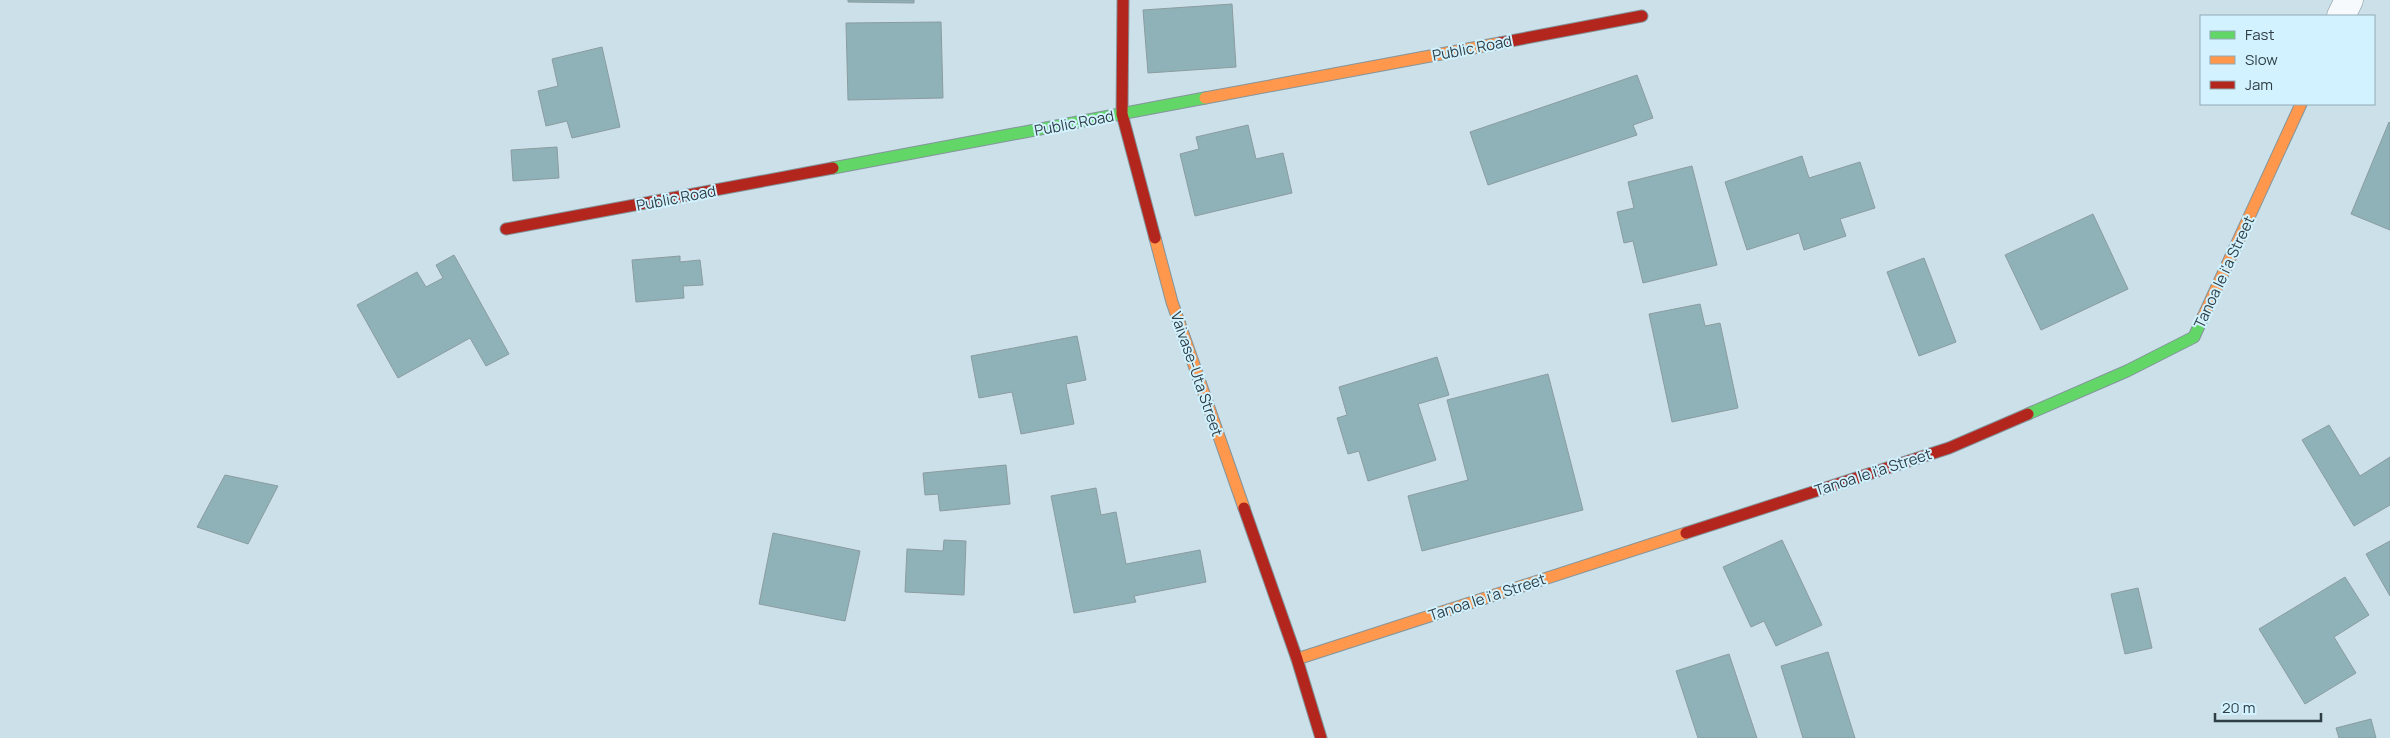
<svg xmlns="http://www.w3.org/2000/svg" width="2390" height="738" viewBox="0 0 2390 738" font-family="Manrope,sans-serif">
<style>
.building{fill:#8eb2b7;stroke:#8b9ca1}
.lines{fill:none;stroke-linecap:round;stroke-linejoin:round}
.street-casing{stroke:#84959b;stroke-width:29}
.fast-casing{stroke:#84959b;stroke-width:13}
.slow-casing{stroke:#84959b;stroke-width:13}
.jam-casing{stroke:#84959b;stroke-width:13}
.street{stroke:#f7fafc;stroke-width:28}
.fast{stroke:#63d668;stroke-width:11}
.slow{stroke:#ff974d;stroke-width:11}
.jam{stroke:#b3261e;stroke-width:11}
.labels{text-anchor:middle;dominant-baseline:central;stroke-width:4;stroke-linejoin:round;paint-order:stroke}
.street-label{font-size:15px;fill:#2f3f45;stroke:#d2f2ff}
</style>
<rect width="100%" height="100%" fill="#cbe0e9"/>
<!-- building -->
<path class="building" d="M 848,0 L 914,0 L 914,3 L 848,2 Z
M 1232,4 L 1236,67 L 1148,73 L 1143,10 Z
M 941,22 L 943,98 L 848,100 L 846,23 Z
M 602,47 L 620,127 L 572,138 L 567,121 L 546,126 L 538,91 L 558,86 L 552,59 Z
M 1637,75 L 1653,118 L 1633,125 L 1637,135 L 1488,185 L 1470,132 Z
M 2389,122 L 2390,123 L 2390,230 L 2351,214 Z
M 1248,125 L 1256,159 L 1283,153 L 1292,193 L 1195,216 L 1180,154 L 1199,149 L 1196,137 Z
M 557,147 L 559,178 L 513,181 L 511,150 Z
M 1802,156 L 1809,178 L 1860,162 L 1875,208 L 1840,219 L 1846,236 L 1804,250 L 1799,233 L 1747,250 L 1725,182 Z
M 1692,166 L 1717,265 L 1643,283 L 1633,241 L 1624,243 L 1617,212 L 1634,208 L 1628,182 Z
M 2093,214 L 2128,289 L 2041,330 L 2005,255 Z
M 454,255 L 509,354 L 486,366 L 470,338 L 398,378 L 357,305 L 417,272 L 426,287 L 443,278 L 436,265 Z
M 680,256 L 680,262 L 700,260 L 703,285 L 683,286 L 684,298 L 636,302 L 632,260 Z
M 1924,258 L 1956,342 L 1919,356 L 1887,272 Z
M 1700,304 L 1705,326 L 1720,323 L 1738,408 L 1672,422 L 1649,314 Z
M 1077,336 L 1086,380 L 1066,384 L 1074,424 L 1021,434 L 1012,392 L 979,398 L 971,356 Z
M 1437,357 L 1449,395 L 1418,404 L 1436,460 L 1368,481 L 1359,451 L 1348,454 L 1337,418 L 1347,415 L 1339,387 Z
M 1548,374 L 1583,510 L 1422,551 L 1408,496 L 1468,480 L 1447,400 Z
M 2329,425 L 2360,476 L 2390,457 L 2390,505 L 2354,526 L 2302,440 Z
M 1006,465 L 1010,504 L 940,511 L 938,494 L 925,495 L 923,473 Z
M 225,475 L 278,486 L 248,544 L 197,527 Z
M 1096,488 L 1101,515 L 1116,512 L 1126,564 L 1200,550 L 1206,582 L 1134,596 L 1136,602 L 1074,613 L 1051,496 Z
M 773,533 L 860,551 L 845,621 L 759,604 Z
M 944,540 L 966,541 L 964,595 L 905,592 L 907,549 L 943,551 Z
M 1782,540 L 1822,625 L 1776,646 L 1764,621 L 1751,627 L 1723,567 Z
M 2390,541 L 2390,596 L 2366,554 Z
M 2345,577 L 2369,615 L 2334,637 L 2356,673 L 2305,704 L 2259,629 Z
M 2138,588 L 2152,648 L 2125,654 L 2111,594 Z
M 1828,652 L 1855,738 L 1803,738 L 1781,666 Z
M 1729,654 L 1757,738 L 1698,738 L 1676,671 Z
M 2371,719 L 2376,738 L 2339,738 L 2336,728 Z"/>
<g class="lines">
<!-- street casing -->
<g class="street-casing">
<path id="street" d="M 2341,16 L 2349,0"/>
</g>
<!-- fast casing -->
<g class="fast-casing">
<path id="fast" d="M 833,168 L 1205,98
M 2028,414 L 2127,371 L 2194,337 L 2203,317"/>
</g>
<!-- slow casing -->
<g class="slow-casing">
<path id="slow" d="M 1205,98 L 1500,43
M 1155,238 L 1172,302 L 1244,508
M 2203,317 L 2301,104
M 1297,659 L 1686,533"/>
</g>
<!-- jam casing -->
<g class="jam-casing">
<path id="jam" d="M 1123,0 L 1122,114 L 1155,238
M 1500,43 L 1642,16
M 506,229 L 833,168
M 1244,508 L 1297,659 L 1321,738
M 1686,533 L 1949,448 L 2028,414"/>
</g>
<!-- street -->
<use href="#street" class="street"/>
<!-- fast -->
<use href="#fast" class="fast"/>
<!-- slow -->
<use href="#slow" class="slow"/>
<!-- jam -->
<use href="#jam" class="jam"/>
</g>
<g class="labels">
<!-- street labels -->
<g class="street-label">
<text transform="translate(1472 48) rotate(-11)">Public Road</text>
<text transform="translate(1074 123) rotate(-11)">Public Road</text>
<text transform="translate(676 198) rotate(-11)">Public Road</text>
<text transform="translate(2224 272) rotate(-65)">Tanoa le i'a Street</text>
<text transform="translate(1197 374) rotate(71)">Vaivase-Uta Street</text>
<text transform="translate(1873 472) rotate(-18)">Tanoa le i'a Street</text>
<text transform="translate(1487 597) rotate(-18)">Tanoa le i'a Street</text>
</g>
</g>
<!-- legend -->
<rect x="2200" y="15" width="175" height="90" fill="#d2f2ff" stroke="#91aab5"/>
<rect x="2210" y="31" width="25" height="8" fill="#63d668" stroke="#91aab5"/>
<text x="2245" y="40" font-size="15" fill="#2f3f45">Fast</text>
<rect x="2210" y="56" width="25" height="8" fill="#ff974d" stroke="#91aab5"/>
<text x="2245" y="65" font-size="15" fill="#2f3f45">Slow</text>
<rect x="2210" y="81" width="25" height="8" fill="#b3261e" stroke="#91aab5"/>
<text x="2245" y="90" font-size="15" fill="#2f3f45">Jam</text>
<!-- scale -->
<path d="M2215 713v8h106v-8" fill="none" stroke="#2f3f45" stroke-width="2.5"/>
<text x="2222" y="713" font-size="15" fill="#2f3f45" stroke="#d2f2ff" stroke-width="4" paint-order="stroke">20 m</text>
</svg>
